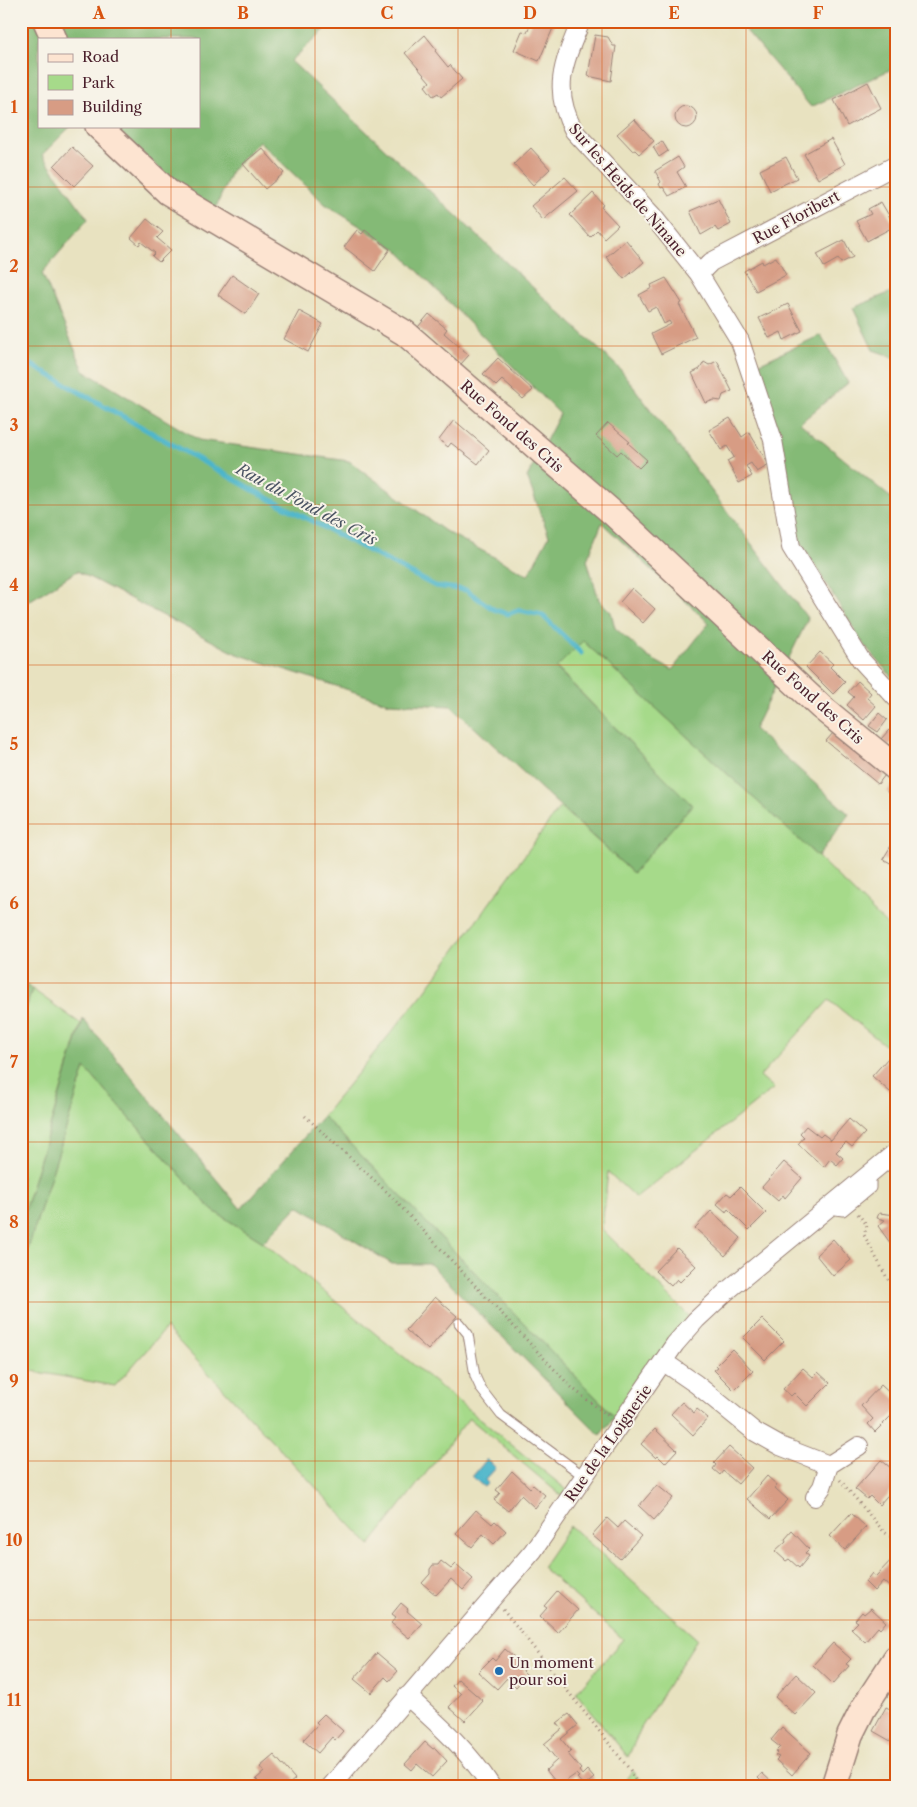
<svg xmlns="http://www.w3.org/2000/svg" width="917" height="1807" viewBox="0 0 917 1807" font-family="'Libre Caslon Text',serif">
<style>
.green{fill:#a6da8a;stroke:#787c5a}
.forest{fill:#84ba76;stroke:#676c50;fill-rule:evenodd}
.water{fill:#4cb5ca;stroke:#4b6a7a}
.lines{fill:none;stroke-linecap:round;stroke-linejoin:round}
.stream{stroke:#4cb5ca;stroke-width:5}
.building{fill:#d79c84}
.lane-casing{stroke:#998076;stroke-width:11}
.street-casing{stroke:#998076;stroke-width:20}
.secondary-casing{stroke:#998076;stroke-width:28}
.path{stroke:#998076;stroke-width:3;stroke-dasharray:1 4;stroke-linecap:butt}
.lane{stroke:#fff;stroke-width:9}
.street{stroke:#fff;stroke-width:18}
.secondary{stroke:#fde4d1;stroke-width:25}
.grid{fill:none;stroke:#d8530f;stroke-width:1;stroke-opacity:0.55}
.poi-dot{fill:#1f6fb2;stroke:#f7f3e8;stroke-width:2}
.labels{text-anchor:middle;dominant-baseline:central;stroke-width:4;stroke-linejoin:round;paint-order:stroke}
.street-label{font-size:15px;fill:#4a1f2b;stroke:#f7f3e8}
.poi-label{font-size:15px;fill:#4a1f2b;stroke:#f7f3e8;text-anchor:start}
.water-label{font-size:16px;font-style:italic;fill:#4b5463;stroke:#f7f3e8}
.neatline{fill:none;stroke:#d8530f;stroke-width:2}
.grid-label{font-size:16px;text-anchor:middle;font-weight:bold;fill:#d8530f}
</style>
<rect width="100%" height="100%" fill="#f7f3e8"/>
<filter id="ink" filterUnits="userSpaceOnUse"><feTurbulence type="fractalNoise" baseFrequency=".02" numOctaves="2"/><feDisplacementMap in="SourceGraphic" scale="10" xChannelSelector="R" yChannelSelector="G"/><feConvolveMatrix kernelMatrix="1 2 1 2 8 2 1 2 1" color-interpolation-filters="sRGB"/></filter>
<filter id="wash" filterUnits="userSpaceOnUse"><feTurbulence type="fractalNoise" baseFrequency=".0096" numOctaves="4" result="noise"/><feDisplacementMap in="SourceGraphic" scale="20" xChannelSelector="R" yChannelSelector="G"/><feGaussianBlur stdDeviation="1.12" result="paint"/><feColorMatrix in="noise" values="0 0 0 0 0 0 0 0 0 0 0 0 0 0 0 0 0 1.4 0 .05"/><feComposite in="paint" operator="in"/></filter>
<g filter="url(#wash)">
<rect width="100%" height="100%" fill="#e8e2c0"/>
<!-- green -->
<path class="green" d="M 583,641 L 818,857 L 896,934 L 896,1054 L 829,1000 L 760,1076 L 774,1088 L 636,1198 L 608,1172 L 602,1229 L 689,1316 L 615,1417 L 323,1116 L 425,991 L 560,807 L 633,873 L 691,805 L 556,667 Z
M 32,989 L 81,1024 L 21,1222 L 21,1026 Z
M 85,1068 L 212,1210 L 263,1242 L 567,1490 L 564,1498 L 469,1418 L 370,1545 L 166,1328 L 115,1386 L 21,1369 L 21,1271 Z
M 570,1526 L 697,1639 L 641,1728 L 628,1757 L 576,1693 L 623,1639 L 542,1567 Z
M 632,1771 L 646,1786 L 621,1786 Z"/>
<!-- forest -->
<path class="forest" d="M 21,21 L 334,21 L 291,61 L 620,369 L 808,619 L 754,729 L 849,814 L 818,857 L 583,641 L 556,668 L 692,805 L 633,873 L 451,706 L 389,703 L 237,654 L 77,571 L 21,606 ZM 39,39 L 199,39 L 199,126 L 110,126 L 213,214 L 232,170 L 259,141 L 325,204 L 396,249 L 560,414 L 527,477 L 549,536 L 528,575 L 445,531 L 349,461 L 199,440 L 84,371 L 42,273 L 88,219 L 42,155 L 71,126 L 39,126 ZM 602,523 L 709,623 L 672,670 L 648,657 L 615,628 L 611,612 L 599,600 L 587,560 Z
M 738,21 L 896,21 L 896,67 L 811,107 Z
M 896,290 L 896,358 L 873,350 L 853,308 Z
M 821,335 L 848,383 L 800,423 L 896,502 L 896,682 L 862,642 L 796,535 L 758,364 Z
M 21,981 L 32,989 L 21,1026 Z
M 83,1019 L 241,1209 L 323,1116 L 615,1417 L 600,1435 L 430,1264 L 392,1264 L 298,1206 L 263,1242 L 212,1210 L 85,1068 L 21,1271 L 21,1222 Z"/>
<!-- water -->
<path class="water" d="M 487,1459 L 496,1468 L 485,1480 L 488,1483 L 484,1487 L 472,1477 Z"/>
<g class="lines">
<!-- stream -->
<path class="stream" d="M 21,359 L 253,490 L 435,586 L 466,590 L 493,609 L 508,614 L 519,610 L 542,615 L 581,653"/>
</g>
<g id="blocks">
<!-- building -->
<path class="building" d="M 532,21 L 556,21 L 539,61 L 514,50 L 522,31 L 527,32 Z
M 425,35 L 437,50 L 435,51 L 448,67 L 450,65 L 462,79 L 441,97 L 438,93 L 433,96 L 425,86 L 430,82 L 405,53 Z
M 595,35 L 608,37 L 613,46 L 616,46 L 611,81 L 588,76 Z
M 868,82 L 881,108 L 847,126 L 834,100 Z
M675 117a11 11 0 1 1 22 0a11 11 0 1 1-22 0Z
M 634,119 L 654,141 L 639,154 L 635,150 L 633,151 L 617,134 Z
M 831,139 L 845,164 L 818,179 L 804,154 Z
M 662,141 L 668,151 L 659,157 L 653,147 Z
M 72,147 L 93,166 L 74,186 L 54,166 Z
M 262,148 L 284,173 L 265,189 L 243,164 Z
M 531,148 L 550,169 L 533,185 L 514,164 Z
M 678,157 L 684,167 L 677,172 L 686,187 L 669,196 L 663,187 L 661,188 L 659,184 L 661,182 L 655,171 Z
M 786,157 L 797,178 L 770,191 L 760,170 Z
M 565,177 L 578,191 L 543,220 L 531,206 Z
M 593,193 L 604,205 L 601,207 L 618,225 L 604,238 L 597,230 L 590,237 L 570,215 Z
M 718,199 L 731,224 L 718,231 L 715,227 L 701,235 L 690,211 Z
M 881,202 L 895,226 L 867,241 L 856,221 L 871,214 L 868,209 Z
M 147,219 L 163,232 L 157,238 L 171,250 L 159,262 L 152,256 L 155,253 L 141,242 L 139,245 L 131,238 Z
M 357,230 L 362,234 L 365,230 L 390,249 L 375,271 L 344,247 Z
M 626,240 L 644,262 L 624,279 L 606,257 Z
M 844,240 L 853,257 L 841,263 L 838,259 L 824,267 L 817,254 Z
M 776,257 L 786,275 L 756,291 L 744,271 L 762,261 L 763,264 Z
M 232,275 L 259,294 L 246,314 L 218,295 Z
M 666,278 L 682,303 L 679,304 L 696,337 L 661,354 L 651,334 L 671,324 L 669,321 L 664,324 L 656,307 L 648,311 L 639,295 L 652,288 L 651,285 Z
M 788,304 L 802,331 L 784,340 L 781,332 L 769,338 L 759,318 Z
M 299,311 L 323,324 L 308,352 L 284,339 Z
M 429,314 L 447,329 L 444,333 L 469,355 L 461,364 L 418,327 Z
M 498,358 L 533,390 L 523,399 L 502,380 L 496,386 L 483,374 Z
M 717,361 L 732,391 L 723,395 L 721,401 L 714,400 L 706,403 L 692,373 L 700,369 L 704,362 L 709,365 Z
M 730,418 L 742,437 L 749,432 L 769,465 L 757,472 L 751,463 L 746,466 L 752,476 L 739,483 L 727,461 L 734,457 L 727,446 L 721,450 L 709,430 Z
M 454,420 L 489,450 L 478,464 L 451,443 L 448,447 L 439,440 Z
M 608,423 L 630,442 L 628,443 L 647,460 L 639,468 L 621,451 L 617,455 L 596,436 Z
M 632,588 L 655,609 L 643,623 L 620,602 Z
M 820,652 L 833,664 L 830,667 L 845,682 L 833,694 L 806,667 Z
M 858,681 L 871,693 L 867,698 L 876,706 L 864,720 L 847,705 L 854,697 L 848,692 Z
M 879,713 L 887,720 L 878,732 L 869,726 Z
M 889,730 L 896,735 L 896,739 L 889,746 L 881,739 Z
M 834,732 L 885,775 L 878,784 L 826,741 Z
M 894,782 L 896,783 L 896,798 L 887,792 Z
M 894,841 L 896,843 L 896,866 L 883,859 Z
M 889,1057 L 896,1063 L 896,1088 L 890,1092 L 872,1076 Z
M 849,1119 L 865,1133 L 852,1147 L 846,1142 L 836,1152 L 843,1158 L 837,1165 L 830,1159 L 824,1167 L 798,1144 L 804,1137 L 800,1133 L 806,1126 L 820,1137 L 823,1134 L 831,1140 Z
M 784,1162 L 802,1178 L 785,1198 L 783,1195 L 778,1201 L 762,1187 Z
M 740,1187 L 766,1213 L 749,1230 L 728,1209 L 726,1212 L 717,1204 L 727,1193 L 731,1196 Z
M 711,1211 L 741,1238 L 725,1256 L 695,1228 Z
M 879,1213 L 896,1215 L 896,1251 L 878,1226 L 885,1220 L 877,1218 Z
M 833,1239 L 851,1260 L 833,1276 L 816,1255 Z
M 677,1248 L 696,1266 L 680,1282 L 677,1279 L 671,1286 L 655,1271 Z
M 435,1297 L 457,1316 L 428,1350 L 406,1330 Z
M 762,1319 L 784,1341 L 765,1360 L 743,1338 Z
M 732,1349 L 753,1371 L 734,1390 L 714,1370 L 718,1367 L 716,1365 Z
M 803,1368 L 813,1377 L 818,1372 L 830,1383 L 807,1406 L 794,1393 L 791,1396 L 783,1389 Z
M 881,1385 L 896,1399 L 896,1411 L 875,1432 L 868,1424 L 873,1419 L 861,1406 Z
M 682,1402 L 694,1413 L 697,1409 L 708,1418 L 693,1435 L 671,1414 Z
M 655,1429 L 677,1450 L 665,1463 L 658,1456 L 656,1458 L 641,1444 Z
M 729,1447 L 752,1468 L 738,1484 L 723,1471 L 720,1475 L 713,1469 L 716,1465 L 714,1463 Z
M 881,1460 L 896,1472 L 896,1486 L 879,1505 L 870,1496 L 867,1499 L 855,1489 Z
M 512,1471 L 530,1488 L 533,1485 L 545,1495 L 535,1508 L 521,1495 L 508,1511 L 494,1500 L 500,1493 L 496,1490 Z
M 767,1476 L 777,1485 L 775,1488 L 788,1500 L 770,1519 L 747,1499 Z
M 657,1485 L 673,1498 L 654,1520 L 639,1506 Z
M 476,1510 L 492,1524 L 495,1521 L 506,1531 L 494,1544 L 483,1534 L 472,1547 L 456,1533 Z
M 851,1513 L 866,1527 L 845,1550 L 830,1536 Z
M 607,1518 L 618,1528 L 624,1521 L 641,1536 L 620,1559 L 592,1535 Z
M 792,1531 L 809,1549 L 805,1553 L 809,1556 L 799,1568 L 789,1559 L 786,1561 L 775,1551 L 786,1541 L 785,1539 Z
M 896,1555 L 896,1593 L 883,1581 L 874,1591 L 865,1582 L 872,1573 L 875,1577 Z
M 441,1561 L 451,1569 L 456,1564 L 473,1579 L 463,1590 L 451,1579 L 436,1595 L 422,1583 L 430,1574 L 430,1569 L 433,1565 L 438,1565 Z
M 557,1591 L 578,1610 L 558,1633 L 540,1616 L 547,1608 L 544,1606 Z
M 401,1603 L 408,1609 L 407,1611 L 422,1624 L 409,1638 L 391,1623 L 396,1617 L 392,1614 Z
M 871,1608 L 886,1622 L 880,1629 L 878,1627 L 865,1642 L 851,1629 L 858,1622 L 855,1620 L 862,1612 L 864,1614 Z
M 833,1643 L 851,1659 L 846,1664 L 849,1666 L 833,1684 L 813,1665 Z
M 505,1649 L 521,1663 L 519,1665 L 524,1669 L 523,1671 L 527,1675 L 516,1687 L 507,1678 L 497,1689 L 478,1672 L 492,1658 L 495,1661 Z
M 377,1653 L 398,1671 L 389,1681 L 385,1677 L 371,1693 L 354,1679 Z
M 796,1674 L 816,1693 L 795,1715 L 775,1697 Z
M 458,1679 L 483,1701 L 465,1721 L 449,1707 L 461,1694 L 452,1686 Z
M 886,1707 L 896,1712 L 896,1744 L 873,1731 Z
M 324,1714 L 343,1731 L 335,1740 L 332,1737 L 318,1753 L 303,1740 L 318,1724 L 316,1722 Z
M 569,1714 L 578,1725 L 561,1739 L 571,1751 L 568,1754 L 581,1769 L 579,1771 L 582,1775 L 587,1770 L 594,1778 L 584,1786 L 577,1778 L 579,1777 L 576,1774 L 559,1786 L 546,1770 L 557,1760 L 544,1744 L 562,1729 L 557,1723 Z
M 782,1727 L 811,1753 L 792,1775 L 776,1760 L 779,1757 L 775,1755 L 778,1752 L 776,1751 L 780,1747 L 771,1740 Z
M 425,1742 L 433,1749 L 435,1748 L 447,1761 L 432,1777 L 417,1764 L 412,1770 L 405,1764 Z
M 274,1755 L 295,1779 L 288,1785 L 285,1783 L 282,1786 L 253,1786 L 258,1781 L 256,1779 L 264,1772 L 260,1767 Z
M 762,1773 L 776,1786 L 761,1786 L 763,1783 L 758,1778 Z"/>
</g>
</g>
<g filter="url(#ink)">
<use href="#blocks" fill-opacity="0" stroke="#998076" stroke-width="1"/>
<g class="lines">
<!-- lane casing -->
<g class="lane-casing">
<path id="lane" d="M 828,1209 L 843,1211 L 871,1188 L 871,1172
M 459,1323 L 468,1334 L 475,1376 L 481,1389 L 501,1415 L 585,1477"/>
</g>
<!-- street casing -->
<g class="street-casing">
<path id="street" d="M 581,21 C 564,62 551,89 574,131 L 652,215 L 699,274 L 740,341 L 773,440 L 791,547 L 861,660 L 896,698
M 699,274 L 711,262 L 896,165
M 664,1362 L 696,1384 L 755,1432 L 780,1446 L 829,1465
M 815,1497 L 822,1487 L 829,1465 L 859,1446
M 407,1696 C 438,1724 468,1750 491,1786
M 331,1786 L 533,1551 L 675,1344 L 696,1320 L 727,1291 L 896,1152"/>
</g>
<!-- secondary casing -->
<g class="secondary-casing">
<path id="secondary" d="M 46,21 L 54,39
M 98,126 L 168,192 L 405,333 L 615,515 L 821,707 L 896,768
M 834,1786 L 850,1735 L 863,1709 L 896,1658"/>
</g>
<!-- path -->
<path class="path" d="M 305,1116 L 387,1192 L 571,1387 L 608,1416
M 858,1214 L 867,1225 L 864,1235 L 886,1276 L 896,1290
M 840,1480 L 884,1532 L 896,1540
M 503,1609 L 630,1770 L 635,1780 L 631,1786"/>
<!-- lane -->
<use href="#lane" class="lane"/>
<!-- street -->
<use href="#street" class="street"/>
<!-- secondary -->
<use href="#secondary" class="secondary"/>
</g>
</g>
<!-- grid -->
<path class="grid" d="M 171,21 L 171,39M 315,21 L 315,1786M 458,21 L 458,1786M 602,21 L 602,1786M 746,21 L 746,1786M 171,126 L 171,1786M 21,187 L 896,187M 21,346 L 896,346M 21,505 L 896,505M 21,665 L 896,665M 21,824 L 896,824M 21,983 L 896,983M 21,1142 L 896,1142M 21,1302 L 896,1302M 21,1461 L 896,1461M 21,1620 L 896,1620"/>
<!-- markers -->
<circle class="poi-dot" cx="499" cy="1671" r="5"/>
<g class="labels">
<!-- street labels -->
<g class="street-label">
<text transform="translate(628 190) rotate(49)">Sur les Heids de Ninane</text>
<text transform="translate(796 217) rotate(-28)">Rue Floribert</text>
<text transform="translate(512 426) rotate(41)">Rue Fond des Cris</text>
<text transform="translate(813 697) rotate(42)">Rue Fond des Cris</text>
<text transform="translate(608 1443) rotate(-55)">Rue de la Loignerie</text>
</g>
<!-- poi labels -->
<g class="poi-label">
<text x="509" y="1662">Un moment<tspan x="509" dy="17">pour soi</tspan></text>
</g>
<!-- water labels -->
<g class="water-label">
<text transform="translate(307 504) rotate(28)">Rau du Fond des Cris</text>
</g>
</g>
<!-- margin -->
<rect width="917" height="1807" fill="none" stroke="#f7f3e8" stroke-width="55"/>
<!-- legend -->
<rect x="38" y="38" width="162" height="90" fill="#f7f3e8" stroke="#b29e9c"/>
<rect x="48" y="54" width="25" height="8" fill="#fde4d1" stroke="#b29e9c"/>
<text x="82" y="62" font-size="15" fill="#4a1f2b">Road</text>
<rect x="48" y="75" width="25" height="15" fill="#a6da8a" stroke="#b29e9c"/>
<text x="82" y="88" font-size="15" fill="#4a1f2b">Park</text>
<rect x="48" y="100" width="25" height="15" fill="#d79c84" stroke="#b29e9c"/>
<text x="82" y="112" font-size="15" fill="#4a1f2b">Building</text>
<rect x="28" y="28" width="862" height="1752" class="neatline"/>
<g class="grid-label">
<text x="99" y="19">A</text>
<text x="243" y="19">B</text>
<text x="387" y="19">C</text>
<text x="530" y="19">D</text>
<text x="674" y="19">E</text>
<text x="818" y="19">F</text>
<text x="14" y="113">1</text>
<text x="14" y="272">2</text>
<text x="14" y="431">3</text>
<text x="14" y="591">4</text>
<text x="14" y="750">5</text>
<text x="14" y="909">6</text>
<text x="14" y="1068">7</text>
<text x="14" y="1228">8</text>
<text x="14" y="1387">9</text>
<text x="14" y="1546">10</text>
<text x="14" y="1706">11</text>
</g>
</svg>
